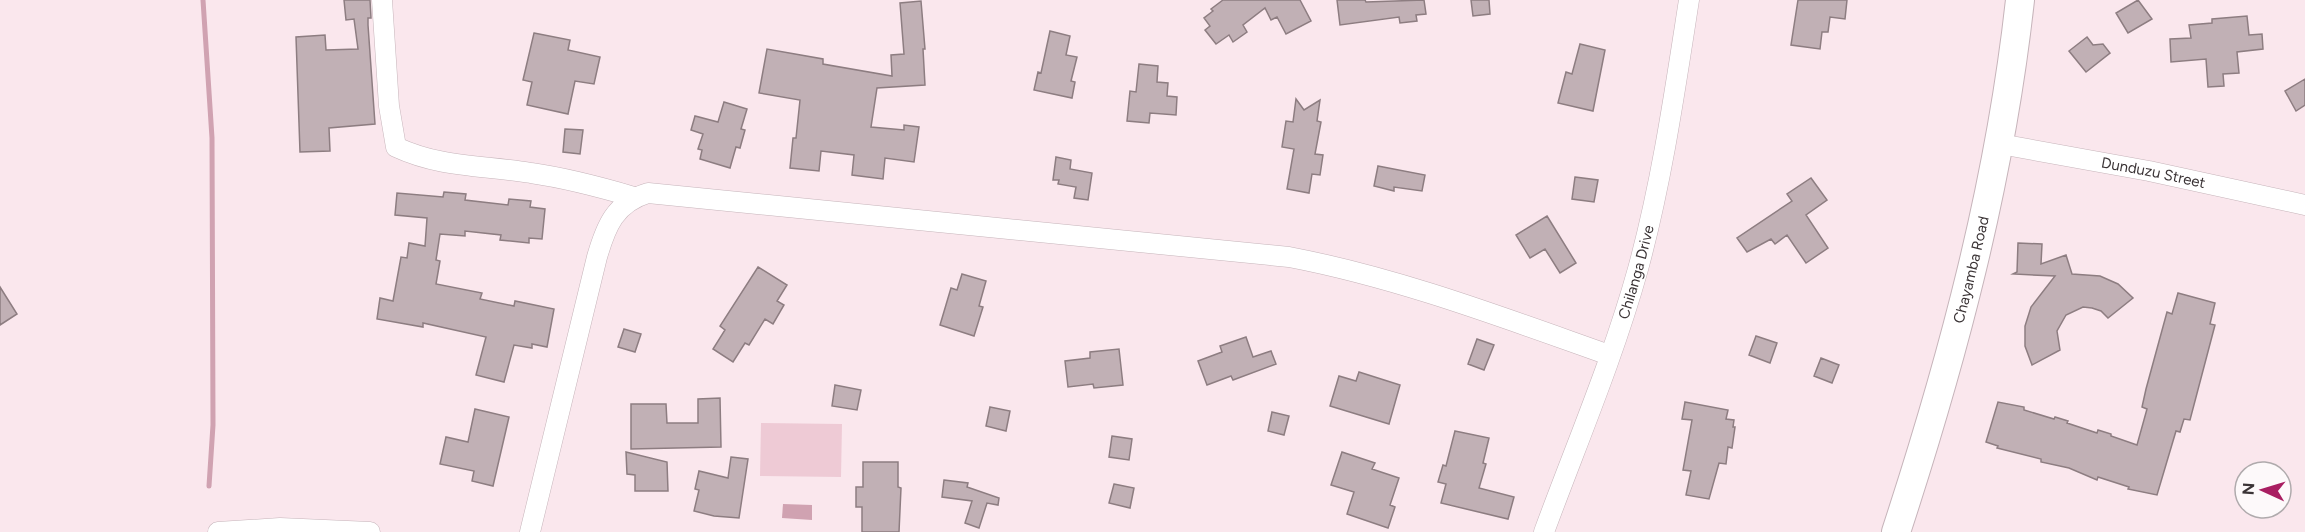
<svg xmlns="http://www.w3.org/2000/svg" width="2305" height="532" viewBox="0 0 2305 532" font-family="Figtree,sans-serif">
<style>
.green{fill:#eecad5}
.water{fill:#d0a2b1}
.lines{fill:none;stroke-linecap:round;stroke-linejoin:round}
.stream{stroke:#d0a2b1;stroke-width:5}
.building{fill:#c1b0b5;stroke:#8d7d81;stroke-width:1.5}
.street-casing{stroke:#c6b4ba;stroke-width:21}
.secondary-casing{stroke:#c6b4ba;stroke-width:30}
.street{stroke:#fff;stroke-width:20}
.secondary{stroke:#fff;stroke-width:28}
.labels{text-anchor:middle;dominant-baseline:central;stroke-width:5;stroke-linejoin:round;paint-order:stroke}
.street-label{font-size:15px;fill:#3b3436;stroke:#fdf9fa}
</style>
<rect width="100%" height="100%" fill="#fae7ed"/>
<!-- green -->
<path class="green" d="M 761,423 L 842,424 L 841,477 L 760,476 Z"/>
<!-- water -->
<path class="water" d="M 783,504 L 812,505 L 812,520 L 782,518 Z"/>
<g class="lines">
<!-- stream -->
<path class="stream" d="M 203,0 L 212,138 L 213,425 L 209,486"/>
</g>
<!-- building -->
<path class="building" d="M 344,0 L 370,0 L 371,18 L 368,18 L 368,25 L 375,124 L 329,128 L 330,151 L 300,152 L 296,37 L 325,35 L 326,50 L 358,49 L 354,19 L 346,20 Z
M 1223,0 L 1300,0 L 1311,21 L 1286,34 L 1277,17 L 1271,20 L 1265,8 L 1243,25 L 1247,32 L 1233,42 L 1229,35 L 1216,44 L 1205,30 L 1210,26 L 1204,18 L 1213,11 L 1211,9 Z
M 1337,0 L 1365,0 L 1366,2 L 1424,0 L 1426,14 L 1416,15 L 1417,21 L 1400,23 L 1399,17 L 1340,25 Z
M 1471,0 L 1489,0 L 1490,14 L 1473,16 Z
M 1798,0 L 1847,0 L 1845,19 L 1830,17 L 1828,32 L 1822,32 L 1820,49 L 1791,45 Z
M 2138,0 L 2152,19 L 2128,33 L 2116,13 Z
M 921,1 L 925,49 L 923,49 L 925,85 L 877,88 L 871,127 L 904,130 L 904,125 L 919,127 L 914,162 L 885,158 L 883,179 L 852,175 L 854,155 L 821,151 L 819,171 L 790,168 L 793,138 L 796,138 L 800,100 L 759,93 L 767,49 L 823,59 L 823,64 L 892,76 L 891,55 L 904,54 L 900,3 Z
M 2247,16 L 2249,35 L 2262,34 L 2263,49 L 2237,52 L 2239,73 L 2223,74 L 2224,86 L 2208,87 L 2206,59 L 2171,62 L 2170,39 L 2191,38 L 2189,25 L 2212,23 L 2212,19 Z
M 1050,31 L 1070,36 L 1066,55 L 1077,57 L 1071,81 L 1075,82 L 1072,98 L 1034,90 L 1038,72 L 1041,73 Z
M 534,33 L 570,40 L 568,50 L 600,57 L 594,84 L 575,81 L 568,114 L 527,105 L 532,82 L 523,80 Z
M 2087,37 L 2093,45 L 2103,44 L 2110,53 L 2086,72 L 2069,51 Z
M 1580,44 L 1605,50 L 1593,111 L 1558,103 L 1566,72 L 1572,74 Z
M 1139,64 L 1158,66 L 1157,82 L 1168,83 L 1167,96 L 1177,97 L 1176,115 L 1150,113 L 1149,123 L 1127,121 L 1130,91 L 1136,92 Z
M 2305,79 L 2305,105 L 2296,111 L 2285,91 Z
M 1296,99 L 1304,110 L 1320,100 L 1317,121 L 1321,122 L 1315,154 L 1323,155 L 1320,175 L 1312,174 L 1309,193 L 1287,189 L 1294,149 L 1282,147 L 1286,121 L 1293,122 Z
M 724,102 L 747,109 L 741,129 L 745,130 L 740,148 L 736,147 L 730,168 L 700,159 L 702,150 L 698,149 L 703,134 L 691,130 L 695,116 L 718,122 Z
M 565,129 L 583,130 L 580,154 L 563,152 Z
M 1056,157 L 1071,160 L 1070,169 L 1092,173 L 1088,200 L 1074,198 L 1076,187 L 1058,184 L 1059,180 L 1053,180 Z
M 1378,166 L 1425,175 L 1422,191 L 1394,187 L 1394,191 L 1374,186 Z
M 1575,177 L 1598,180 L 1594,202 L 1572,199 Z
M 1811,178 L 1827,200 L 1806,215 L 1828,248 L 1806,263 L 1787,235 L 1775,244 L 1771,239 L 1747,252 L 1737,238 L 1792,201 L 1787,194 Z
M 444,192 L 466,194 L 465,200 L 508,205 L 509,199 L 531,201 L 530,207 L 545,209 L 542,239 L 529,238 L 529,243 L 500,240 L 501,235 L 465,231 L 465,236 L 440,234 L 436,260 L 440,261 L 436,284 L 482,293 L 480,299 L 514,306 L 515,301 L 554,309 L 547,347 L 532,344 L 532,348 L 514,345 L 504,382 L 476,375 L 486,337 L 423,323 L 423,327 L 377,319 L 380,298 L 393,301 L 401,257 L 407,258 L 409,243 L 425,246 L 427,218 L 395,215 L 397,193 L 443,197 Z
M 1547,216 L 1576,263 L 1560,273 L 1545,249 L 1530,258 L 1516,235 Z
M 2018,243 L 2042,244 L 2041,264 L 2066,255 L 2072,274 L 2100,276 L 2118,284 L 2133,298 L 2108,318 L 2101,311 L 2092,308 L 2083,307 L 2066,315 L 2057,331 L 2060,350 L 2032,365 L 2025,346 L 2025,326 L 2031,307 L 2055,276 L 2013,274 L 2017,272 Z
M 758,267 L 787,285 L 777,301 L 784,305 L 773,324 L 765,319 L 749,345 L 745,343 L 733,362 L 713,349 L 725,330 L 720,326 Z
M 962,274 L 986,281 L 979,306 L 983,307 L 974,336 L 940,325 L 951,288 L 957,290 Z
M 0,287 L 17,314 L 0,325 Z
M 2178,293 L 2215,303 L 2210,324 L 2215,325 L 2190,420 L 2184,419 L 2180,432 L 2176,431 L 2157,495 L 2128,489 L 2129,487 L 2098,477 L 2097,480 L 2069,468 L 2041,462 L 2041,459 L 1997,448 L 1998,446 L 1986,442 L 1998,402 L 2024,407 L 2024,410 L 2054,419 L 2055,417 L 2068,421 L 2067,423 L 2097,433 L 2098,430 L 2111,434 L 2111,436 L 2137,445 L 2147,409 L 2142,407 L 2146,389 L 2167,312 L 2172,314 Z
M 624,329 L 641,334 L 635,352 L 618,347 Z
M 1756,336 L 1777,343 L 1770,363 L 1749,355 Z
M 1246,337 L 1253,357 L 1271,351 L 1276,364 L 1233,380 L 1231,376 L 1207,385 L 1198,361 L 1222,352 L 1220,346 Z
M 1477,339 L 1494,345 L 1484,370 L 1468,364 Z
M 1119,349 L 1123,385 L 1094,388 L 1093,384 L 1068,387 L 1065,361 L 1090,358 L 1090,352 Z
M 1821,358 L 1839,365 L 1832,383 L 1814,376 Z
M 1359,372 L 1400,385 L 1389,424 L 1330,406 L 1339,376 L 1356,381 Z
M 835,385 L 861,390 L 857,410 L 832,406 Z
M 720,398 L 721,447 L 631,449 L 631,404 L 666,404 L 667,423 L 698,423 L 698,399 Z
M 1685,402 L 1728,410 L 1726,419 L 1734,420 L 1733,427 L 1735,427 L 1732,448 L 1728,447 L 1726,464 L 1719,463 L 1709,499 L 1686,495 L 1691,471 L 1683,470 L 1692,420 L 1682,419 Z
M 990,407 L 1010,411 L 1006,431 L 986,426 Z
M 475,409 L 509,417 L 493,486 L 472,481 L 474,471 L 440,464 L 446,437 L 468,442 Z
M 1272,412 L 1289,416 L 1284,435 L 1268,431 Z
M 1455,431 L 1489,438 L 1483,463 L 1486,464 L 1479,488 L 1514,497 L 1508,519 L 1441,503 L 1446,484 L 1438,482 L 1443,465 L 1446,466 Z
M 1112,436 L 1132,439 L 1129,460 L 1109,457 Z
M 626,452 L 667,462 L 668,491 L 635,491 L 635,475 L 627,474 Z
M 1342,452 L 1375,463 L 1372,469 L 1399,478 L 1390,505 L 1395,507 L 1388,528 L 1347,514 L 1354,492 L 1331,485 Z
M 731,457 L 748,459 L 739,518 L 714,516 L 694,511 L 699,490 L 695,489 L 699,471 L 728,478 Z
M 863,462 L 898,462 L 898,487 L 901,488 L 899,532 L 862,532 L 862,507 L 856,507 L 856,487 L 863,487 Z
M 944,480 L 968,483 L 967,487 L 999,498 L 998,505 L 987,503 L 979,528 L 965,523 L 972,501 L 942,497 Z
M 1114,484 L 1134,488 L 1130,508 L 1109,503 Z"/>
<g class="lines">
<!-- street casing -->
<g class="street-casing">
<g id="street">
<path d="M 382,0 L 389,106 L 396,147 C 441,168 483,165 531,173 C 566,178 600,187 634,197"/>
<path id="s1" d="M 2000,144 L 2149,171 L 2305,205"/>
<path d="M 218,532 L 280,528 L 370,532"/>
<path d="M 530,532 L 597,257 C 606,226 615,203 648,193 L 1289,257 C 1399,278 1504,318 1609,355"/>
<path id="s2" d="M 1544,532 C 1576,445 1613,359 1638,269 C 1662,181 1675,90 1689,0"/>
</g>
</g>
<!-- secondary casing -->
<g class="secondary-casing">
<g id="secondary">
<path id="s3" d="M 1896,532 C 1953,358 2000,182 2020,0"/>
</g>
</g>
<!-- street -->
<use href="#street" class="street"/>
<!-- secondary -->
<use href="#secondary" class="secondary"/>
</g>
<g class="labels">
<!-- street labels -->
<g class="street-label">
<text stroke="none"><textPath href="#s1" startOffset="156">Dunduzu Street</textPath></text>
<text stroke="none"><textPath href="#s3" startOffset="273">Chayamba Road</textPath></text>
<text stroke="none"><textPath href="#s2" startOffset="276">Chilanga Drive</textPath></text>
</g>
</g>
<!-- north arrow -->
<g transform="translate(2263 490) rotate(274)"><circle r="28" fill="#fdf9fa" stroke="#afaaac" stroke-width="1.5"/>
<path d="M0-4.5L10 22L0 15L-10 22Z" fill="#a91e61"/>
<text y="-9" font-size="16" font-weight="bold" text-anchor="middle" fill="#3b3436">N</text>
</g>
</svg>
